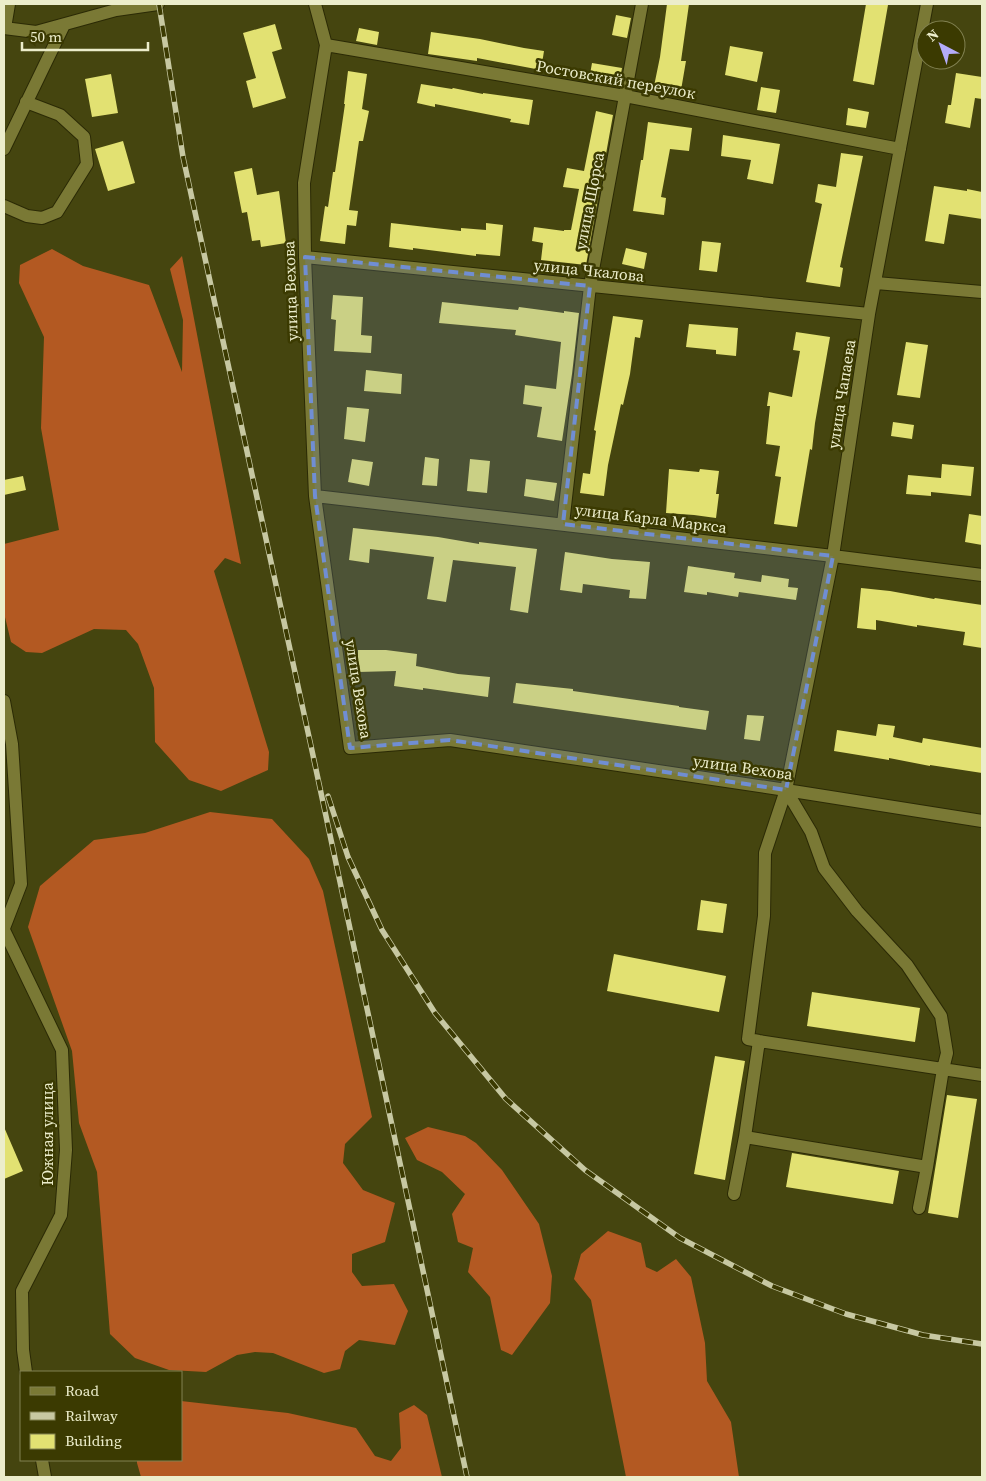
<svg xmlns="http://www.w3.org/2000/svg" width="986" height="1481" viewBox="0 0 986 1481" font-family="'Source Serif 4',serif">
<style>
.forest{fill:#b35922}
.building{fill:#e2e172}
.lines{fill:none;stroke-linecap:round;stroke-linejoin:round}
.minor-casing{stroke:#2b2a05;stroke-width:14}
.minor{stroke:#7a7935;stroke-width:12}
.rail-casing{stroke:#c7c8a2;stroke-width:5.5}
.rail{stroke:#3b3a01;stroke-width:4;stroke-dasharray:11;stroke-linecap:butt}
.marked{fill:#708ed3;fill-opacity:0.2;stroke:#708ed3;stroke-width:4;stroke-dasharray:10 6;stroke-linejoin:round}
.labels{text-anchor:middle;dominant-baseline:central;stroke-width:5;stroke-linejoin:round;paint-order:stroke}
.street-label{font-size:16px;fill:#ecedcb;stroke:#3b3a01}
</style>
<rect width="100%" height="100%" fill="#45450f"/>
<!-- forest -->
<path class="forest" d="M 52,249 L 83,266 L 149,285 L 182,372 L 183,320 L 170,269 L 182,256 L 241,564 L 225,558 L 214,571 L 269,752 L 268,770 L 221,791 L 189,780 L 155,742 L 154,688 L 138,644 L 126,630 L 94,629 L 42,653 L 26,652 L 11,642 L 4,613 L 4,544 L 59,530 L 41,428 L 44,337 L 19,283 L 20,265 Z
M 210,812 L 272,819 L 309,859 L 323,891 L 372,1117 L 345,1144 L 343,1163 L 363,1190 L 395,1203 L 385,1242 L 352,1254 L 352,1272 L 362,1286 L 394,1284 L 408,1311 L 395,1345 L 359,1340 L 345,1351 L 340,1369 L 324,1373 L 273,1353 L 255,1352 L 237,1355 L 206,1372 L 169,1370 L 135,1358 L 110,1334 L 97,1172 L 79,1123 L 72,1051 L 28,927 L 40,886 L 94,840 L 145,833 Z
M 428,1127 L 465,1136 L 476,1143 L 502,1170 L 539,1224 L 552,1276 L 550,1303 L 512,1355 L 501,1350 L 490,1297 L 468,1272 L 473,1248 L 458,1242 L 452,1214 L 465,1194 L 442,1172 L 417,1160 L 405,1138 Z
M 608,1231 L 641,1243 L 646,1267 L 657,1272 L 676,1259 L 691,1277 L 705,1343 L 707,1381 L 731,1422 L 739,1477 L 626,1477 L 591,1300 L 574,1279 L 581,1254 Z
M 181,1401 L 288,1413 L 356,1428 L 375,1456 L 391,1461 L 401,1448 L 399,1413 L 414,1405 L 427,1415 L 442,1477 L 141,1477 L 137,1463 L 137,1460 L 181,1460 Z"/>
<!-- building -->
<path class="building" d="M 667,4 L 689,4 L 681,61 L 686,61 L 680,96 L 653,91 L 660,57 Z
M 866,4 L 888,5 L 874,85 L 853,81 Z
M 616,15 L 631,18 L 627,38 L 612,35 Z
M 275,24 L 282,49 L 272,52 L 286,98 L 253,108 L 246,81 L 256,78 L 243,33 Z
M 359,28 L 379,32 L 377,45 L 356,41 Z
M 431,32 L 480,39 L 524,48 L 544,51 L 541,70 L 477,58 L 477,61 L 428,54 Z
M 730,46 L 763,52 L 757,82 L 725,75 Z
M 592,63 L 622,68 L 619,85 L 589,80 Z
M 348,71 L 367,74 L 362,109 L 369,111 L 363,141 L 359,141 L 349,210 L 358,211 L 356,226 L 347,225 L 345,244 L 320,241 L 325,206 L 328,207 L 333,172 L 335,172 L 345,104 L 344,104 Z
M 956,73 L 982,77 L 982,99 L 975,98 L 970,128 L 945,123 L 948,105 L 951,105 Z
M 111,74 L 118,113 L 92,117 L 85,79 Z
M 421,84 L 452,89 L 453,88 L 483,94 L 483,93 L 533,100 L 529,125 L 510,122 L 511,119 L 435,104 L 435,107 L 417,103 Z
M 761,87 L 780,90 L 776,113 L 757,110 Z
M 848,108 L 869,112 L 866,128 L 846,125 Z
M 596,111 L 613,115 L 586,265 L 541,260 L 543,243 L 532,241 L 534,227 L 564,231 L 564,230 L 571,230 L 579,189 L 563,187 L 567,168 L 584,171 Z
M 648,122 L 692,128 L 689,151 L 670,149 L 661,197 L 666,198 L 664,215 L 633,211 L 641,160 L 643,160 Z
M 723,135 L 780,144 L 773,184 L 747,179 L 751,160 L 721,156 Z
M 123,141 L 135,183 L 108,191 L 95,149 Z
M 841,153 L 863,156 L 840,267 L 843,268 L 840,287 L 806,282 L 822,204 L 815,202 L 818,184 L 836,187 Z
M 252,168 L 257,195 L 279,191 L 286,243 L 261,247 L 260,240 L 252,241 L 247,212 L 242,213 L 234,172 Z
M 934,186 L 967,191 L 967,189 L 982,192 L 982,219 L 949,214 L 944,244 L 925,241 Z
M 391,223 L 461,231 L 461,228 L 486,230 L 486,223 L 503,225 L 500,256 L 476,254 L 476,256 L 413,248 L 413,250 L 389,247 Z
M 702,241 L 721,243 L 717,272 L 699,270 Z
M 626,248 L 647,253 L 644,269 L 622,264 Z
M 333,295 L 363,297 L 361,335 L 372,336 L 371,353 L 334,351 L 336,320 L 331,319 Z
M 442,302 L 518,310 L 519,307 L 564,313 L 564,311 L 579,313 L 572,374 L 562,441 L 537,437 L 542,407 L 523,404 L 525,385 L 556,389 L 561,342 L 515,335 L 516,330 L 439,323 Z
M 613,316 L 643,320 L 640,338 L 635,337 L 630,374 L 623,405 L 621,404 L 608,465 L 604,496 L 580,493 L 583,473 L 590,474 L 596,431 L 594,430 Z
M 689,324 L 738,328 L 736,356 L 716,354 L 716,350 L 686,347 Z
M 796,332 L 830,337 L 815,423 L 812,450 L 810,449 L 797,527 L 774,524 L 781,477 L 775,476 L 780,446 L 766,444 L 770,406 L 767,406 L 769,392 L 792,397 L 800,351 L 793,350 Z
M 906,342 L 928,345 L 920,398 L 897,395 Z
M 366,370 L 402,374 L 401,394 L 364,391 Z
M 347,407 L 369,409 L 365,442 L 344,439 Z
M 893,422 L 914,425 L 912,439 L 891,436 Z
M 425,457 L 439,459 L 437,486 L 422,485 Z
M 352,459 L 373,462 L 369,486 L 348,482 Z
M 470,459 L 490,461 L 487,493 L 467,491 Z
M 942,464 L 974,467 L 971,496 L 931,492 L 931,496 L 906,494 L 908,475 L 941,478 Z
M 669,469 L 699,472 L 700,469 L 719,471 L 716,494 L 719,494 L 716,518 L 694,515 L 666,513 Z
M 23,476 L 26,490 L 4,495 L 4,480 Z
M 526,479 L 557,483 L 554,501 L 524,496 Z
M 969,514 L 982,516 L 982,545 L 965,542 Z
M 353,528 L 438,537 L 479,544 L 479,542 L 537,549 L 528,613 L 510,610 L 516,567 L 453,560 L 446,602 L 427,599 L 434,557 L 370,549 L 369,563 L 349,560 Z
M 565,552 L 612,559 L 650,562 L 646,599 L 629,598 L 630,590 L 583,584 L 582,593 L 560,590 Z
M 688,566 L 735,573 L 734,578 L 761,582 L 762,575 L 789,579 L 788,587 L 798,588 L 796,600 L 739,592 L 738,597 L 707,592 L 707,595 L 684,592 Z
M 861,588 L 890,591 L 934,599 L 935,598 L 982,605 L 982,648 L 963,645 L 965,632 L 917,625 L 917,627 L 876,620 L 876,630 L 857,628 Z
M 358,650 L 386,650 L 417,654 L 416,666 L 458,674 L 490,677 L 488,697 L 423,688 L 423,690 L 394,686 L 396,671 L 358,672 Z
M 516,683 L 573,689 L 573,691 L 679,706 L 679,707 L 709,711 L 706,730 L 513,703 Z
M 747,715 L 764,716 L 760,741 L 744,739 Z
M 878,724 L 895,726 L 893,737 L 922,743 L 923,738 L 982,748 L 982,773 L 930,765 L 930,766 L 889,758 L 889,760 L 834,751 L 837,730 L 876,736 Z
M 701,900 L 727,904 L 723,933 L 697,930 Z
M 614,954 L 726,976 L 719,1012 L 607,991 Z
M 812,992 L 920,1008 L 915,1042 L 807,1026 Z
M 715,1056 L 745,1061 L 725,1180 L 694,1174 Z
M 947,1095 L 977,1099 L 958,1218 L 928,1213 Z
M 4,1127 L 23,1171 L 4,1179 Z
M 792,1153 L 899,1171 L 893,1204 L 786,1187 Z"/>
<g class="lines">
<!-- minor casing -->
<g class="minor-casing">
<path id="minor" d="M 315,4 L 326,45 L 304,183 L 305,257 L 315,496 L 350,748 L 450,740 L 786,790 L 982,821
M 4,28 L 36,32 L 116,10 L 158,4
M 5,28 L 9,4
M 326,45 L 625,96 L 900,149
M 4,149 L 64,25
M 4,206 L 27,216 L 42,218 L 57,212 L 87,164 L 84,137 L 60,115 L 26,102
M 305,257 L 869,314
M 876,283 L 982,292
M 315,496 L 833,556 L 982,575
M 563,524 L 590,286 L 642,4
M 4,701 L 12,744 L 21,884 L 4,928
M 786,790 L 833,556 L 869,314 L 927,4
M 4,930 L 62,1050 L 66,1150 L 61,1215 L 22,1291 L 23,1350 L 26,1372
M 759,1041 L 745,1137 L 927,1167 L 943,1069 L 947,1053 L 941,1016 L 907,965 L 857,911 L 824,868 L 811,832 L 786,790 L 765,853 L 764,916 L 748,1039 L 759,1041 L 982,1075
M 734,1194 L 745,1137
M 919,1208 L 927,1167
M 42,1460 L 45,1477"/>
</g>
<!-- minor -->
<use href="#minor" class="minor"/>
<!-- rail casing -->
<g class="rail-casing">
<path id="rail" d="M 159,4 L 183,157 L 311,746 L 467,1477
M 328,796 L 348,857 L 382,930 L 435,1013 L 506,1099 L 585,1170 L 680,1238 L 772,1286 L 846,1314 L 923,1335 L 982,1344"/>
</g>
<!-- rail -->
<use href="#rail" class="rail"/>
</g>
<!-- marked area -->
<path class="marked" d="M 305,257 L 590,286 L 563,524 L 833,556 L 786,790 L 450,740 L 350,748 L 315,496 Z"/>
<g class="labels">
<!-- street labels -->
<g class="street-label">
<text transform="translate(616 79) rotate(10)">Ростовский переулок</text>
<text transform="translate(589 201) rotate(-79)">улица Щорса</text>
<text transform="translate(589 270) rotate(6)">улица Чкалова</text>
<text transform="translate(290 291) rotate(-92)">улица Вехова</text>
<text transform="translate(841 394) rotate(-81)">улица Чапаева</text>
<text transform="translate(651 518) rotate(7)">улица Карла Маркса</text>
<text transform="translate(359 689) rotate(81)">улица Вехова</text>
<text transform="translate(743 767) rotate(8)">улица Вехова</text>
<text transform="translate(47 1134) rotate(-90)">Южная улица</text>
</g>
</g>
<!-- border -->
<rect width="986" height="1481" fill="none" stroke="#ecedcb" stroke-width="10"/>
<!-- legend -->
<rect x="20" y="1371" width="162" height="90" fill="#3b3a01" stroke="#828252"/>
<rect x="30" y="1387" width="25" height="8" fill="#7a7935" stroke="#828252"/>
<text x="65" y="1396" font-size="15" fill="#ecedcb">Road</text>
<rect x="30" y="1412" width="25" height="8" fill="#c7c8a2" stroke="#828252"/>
<text x="65" y="1421" font-size="15" fill="#ecedcb">Railway</text>
<rect x="30" y="1434" width="25" height="15" fill="#e2e172" stroke="#828252"/>
<text x="65" y="1446" font-size="15" fill="#ecedcb">Building</text>
<!-- north arrow -->
<g transform="translate(941 45) rotate(319)"><circle r="24" fill="#3b3a01" stroke="#828252"/>
<path d="M0-4L9 19L0 12L-9 19Z" fill="#b4acf9"/>
<text y="-8" font-size="14" font-weight="bold" text-anchor="middle" fill="#ecedcb">N</text>
</g>
<!-- scale -->
<path d="M22 42v8h126v-8" fill="none" stroke="#ecedcb" stroke-width="2.5"/>
<text x="30" y="42" font-size="15" fill="#ecedcb" stroke="#3b3a01" stroke-width="4" paint-order="stroke">50 m</text>
</svg>
